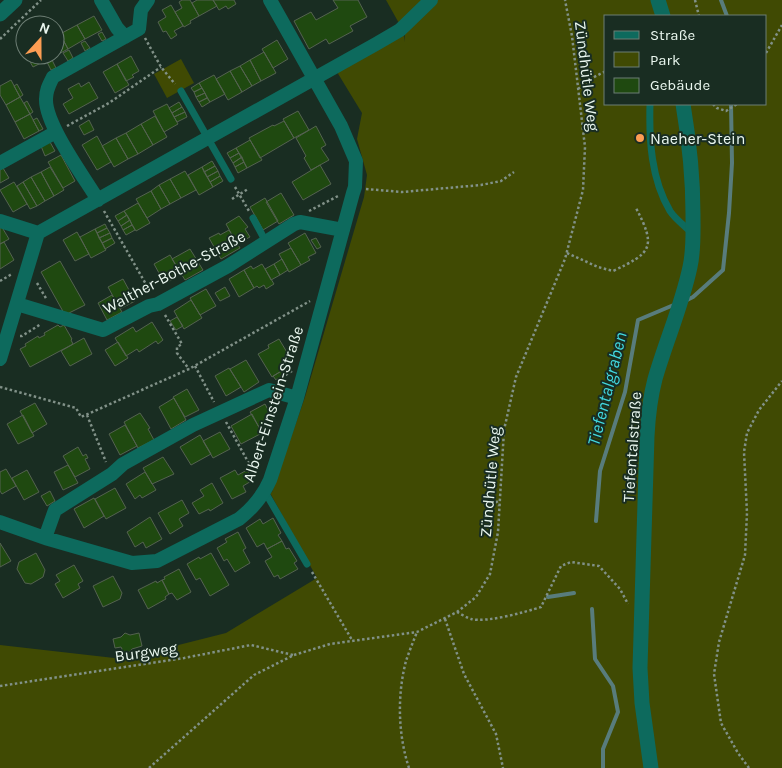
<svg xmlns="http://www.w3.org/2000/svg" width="782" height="768" viewBox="0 0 782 768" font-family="Karla,sans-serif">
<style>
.green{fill:#404a03;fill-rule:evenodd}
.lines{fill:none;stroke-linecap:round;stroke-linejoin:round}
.stream{stroke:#587c7c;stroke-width:4}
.building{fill:#1f4910;stroke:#546250}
.path{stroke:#819188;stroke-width:2.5;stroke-dasharray:2.5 2.5;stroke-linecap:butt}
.service{stroke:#0d6a5d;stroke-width:7}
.minor{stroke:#0d6a5d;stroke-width:14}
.tertiary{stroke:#0d6a5d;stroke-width:15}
.poi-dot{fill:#fc9d53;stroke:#192d22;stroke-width:2}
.labels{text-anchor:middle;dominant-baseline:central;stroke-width:4;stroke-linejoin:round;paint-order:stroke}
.street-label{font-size:16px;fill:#eaf7ef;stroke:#192d22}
.poi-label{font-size:16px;fill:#eaf7ef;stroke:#192d22;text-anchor:start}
.water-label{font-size:18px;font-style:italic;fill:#42d8df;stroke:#192d22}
</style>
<rect width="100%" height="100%" fill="#192d22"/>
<!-- green -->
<path class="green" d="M 386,0 L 782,0 L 782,768 L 0,768 L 0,645 L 123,659 L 226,633 L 317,578 L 270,493 L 272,492 L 305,397 L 364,197 L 367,175 L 357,139 L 362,113 L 337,72 L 404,35 L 404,42 L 405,34 ZM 606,16 L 766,16 L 766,104 L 606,104 Z
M 181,59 L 194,83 L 167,98 L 154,74 Z"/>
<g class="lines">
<!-- stream -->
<path class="stream" d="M 721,0 L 727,16
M 685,301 L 693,297 L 723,270 L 729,213 L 732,163 L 731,104
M 596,521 L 600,471 L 625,392 L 638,320 L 676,304
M 548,597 L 574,593
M 592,609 L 595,659 L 613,686 L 618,712 L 603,749 L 603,768"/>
</g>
<!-- building -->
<path class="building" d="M 182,0 L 190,0 L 199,16 L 190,21 L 191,23 L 184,27 L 175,12 L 182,8 L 179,2 Z
M 197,0 L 213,0 L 217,6 L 199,16 L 192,3 Z
M 213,0 L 234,0 L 236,4 L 228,9 L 226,6 L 219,10 Z
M 333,0 L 358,0 L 367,17 L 350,26 L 353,31 L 329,44 L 326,39 L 309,49 L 294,21 L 311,12 L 316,20 L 338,8 Z
M 171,5 L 183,26 L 174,31 L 177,35 L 171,39 L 166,31 L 163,32 L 158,22 L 166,17 L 162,10 Z
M 94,16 L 102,30 L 85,39 L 77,25 Z
M 77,25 L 85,39 L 68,49 L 60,34 Z
M 102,32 L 106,39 L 102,41 L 98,34 Z
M 60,34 L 68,49 L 51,58 L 49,55 L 55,55 L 55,37 Z
M 277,40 L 288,59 L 273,68 L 262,49 Z
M 85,41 L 90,48 L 85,51 L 81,43 Z
M 69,50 L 73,58 L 68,61 L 63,53 Z
M 264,52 L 276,73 L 261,81 L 250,60 Z
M 26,55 L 49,55 L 51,58 L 33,67 Z
M 131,56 L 139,71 L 132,75 L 134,77 L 126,81 L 117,64 Z
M 52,60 L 56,68 L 51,70 L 47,62 Z
M 250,60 L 261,81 L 252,86 L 240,66 Z
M 117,64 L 129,85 L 115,93 L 103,72 Z
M 240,66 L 252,86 L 242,92 L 230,71 Z
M 230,71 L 242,92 L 228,100 L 216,79 Z
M 214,75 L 225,94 L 210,102 L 199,83 Z
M 11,80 L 20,97 L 6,105 L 0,95 L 0,86 Z
M 89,82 L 98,98 L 69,114 L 63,104 L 73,98 L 68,89 L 79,83 L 81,87 Z
M 199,83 L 202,88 L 194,92 L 191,88 Z
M 17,84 L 23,95 L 20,97 L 14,86 Z
M 202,88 L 205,93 L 196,97 L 194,92 Z
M 205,93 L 207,98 L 199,102 L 196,97 Z
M 20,97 L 30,114 L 15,122 L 6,105 Z
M 207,98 L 210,102 L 202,107 L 199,102 Z
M 27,101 L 33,112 L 30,114 L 24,103 Z
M 179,102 L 182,107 L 172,113 L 169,108 Z
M 167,104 L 178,124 L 164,132 L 153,111 Z
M 182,107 L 185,112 L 174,117 L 172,113 Z
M 298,111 L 309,130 L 294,138 L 283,119 Z
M 185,112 L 187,117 L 177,122 L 174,117 Z
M 30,114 L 39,131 L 24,139 L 15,122 Z
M 155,116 L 167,137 L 153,145 L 141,124 Z
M 37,118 L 43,129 L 39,131 L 33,120 Z
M 89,120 L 94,130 L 84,135 L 79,126 Z
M 284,121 L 294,138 L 260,158 L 249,138 L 273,125 L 274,126 Z
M 141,124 L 153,145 L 138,154 L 126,133 Z
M 316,126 L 326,145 L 321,148 L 329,160 L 311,170 L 304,158 L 306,156 L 296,138 Z
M 126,133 L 138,154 L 128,159 L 116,138 Z
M 97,136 L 111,162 L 97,170 L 82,145 Z
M 116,138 L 128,159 L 114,167 L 102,146 Z
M 250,140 L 262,160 L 247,168 L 236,148 Z
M 50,142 L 55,151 L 45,156 L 41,146 Z
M 236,148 L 239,153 L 230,158 L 227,153 Z
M 239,153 L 242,157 L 233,163 L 230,158 Z
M 61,155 L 75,181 L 63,188 L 48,162 Z
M 242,157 L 244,162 L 235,167 L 233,163 Z
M 212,161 L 215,166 L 204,172 L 202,167 Z
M 244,162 L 247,168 L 238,173 L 235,167 Z
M 320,165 L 331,184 L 303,200 L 292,182 Z
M 215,166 L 218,171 L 207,177 L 204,172 Z
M 50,167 L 64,190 L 54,196 L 41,172 Z
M 202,167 L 213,187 L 199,195 L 188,175 Z
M 3,168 L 9,178 L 0,183 L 0,170 Z
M 185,171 L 196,190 L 181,198 L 170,179 Z
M 218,171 L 220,176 L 210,182 L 207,177 Z
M 41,172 L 54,196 L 45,201 L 31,177 Z
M 220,176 L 223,181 L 213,187 L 210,182 Z
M 31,177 L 45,201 L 37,206 L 23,182 Z
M 170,179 L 181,198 L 170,204 L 159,185 Z
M 14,182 L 27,204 L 13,212 L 0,190 Z
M 23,182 L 37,206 L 30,209 L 17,186 Z
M 159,185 L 170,204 L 161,209 L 151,191 Z
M 151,191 L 161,209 L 147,218 L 136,199 Z
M 281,193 L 294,215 L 279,224 L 266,202 Z
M 265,198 L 278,221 L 263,230 L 250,207 Z
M 138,203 L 150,223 L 136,231 L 124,211 Z
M 124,211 L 127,215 L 118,221 L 115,216 Z
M 127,215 L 130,220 L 121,226 L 118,221 Z
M 239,216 L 248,227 L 245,229 L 250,237 L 237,244 L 226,224 Z
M 130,220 L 132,225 L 123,230 L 121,226 Z
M 0,224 L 9,239 L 0,244 Z
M 105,224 L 107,228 L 97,233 L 95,229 Z
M 132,225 L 135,230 L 126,235 L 123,230 Z
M 107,228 L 110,233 L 99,238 L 97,233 Z
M 95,229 L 106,250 L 91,258 L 80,237 Z
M 229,230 L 240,248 L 221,259 L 209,238 L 219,233 L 220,235 Z
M 77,232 L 89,254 L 75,261 L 63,240 Z
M 110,233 L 112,238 L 102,243 L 99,238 Z
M 305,233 L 316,253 L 308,257 L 310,260 L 301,265 L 288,243 Z
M 112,238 L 115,243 L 105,249 L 102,243 Z
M 316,238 L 321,247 L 317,249 L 311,240 Z
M 4,242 L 14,260 L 0,269 L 0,244 Z
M 291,248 L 301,265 L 289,272 L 279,254 Z
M 190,249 L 203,270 L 185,280 L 172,259 Z
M 170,255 L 181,274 L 165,284 L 154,264 Z
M 282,259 L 288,270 L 280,275 L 274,264 Z
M 60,261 L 85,305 L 65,315 L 41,272 Z
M 262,264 L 274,284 L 266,289 L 264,285 L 259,288 L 257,286 L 254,288 L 244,270 L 251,266 L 253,269 Z
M 274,264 L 280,275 L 271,280 L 265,269 Z
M 244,270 L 254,288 L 239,297 L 229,279 Z
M 123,279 L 135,301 L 120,309 L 108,287 Z
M 225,287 L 230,296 L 220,301 L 215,293 Z
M 206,289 L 216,306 L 200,315 L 190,298 Z
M 112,295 L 122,312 L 107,320 L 98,303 Z
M 191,300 L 202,318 L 184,329 L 174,311 Z
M 177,317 L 183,326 L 176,330 L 170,321 Z
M 152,322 L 163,340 L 158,344 L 156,341 L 139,352 L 137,349 L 126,356 L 115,338 L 133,327 L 136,332 Z
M 58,325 L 60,327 L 64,325 L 72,339 L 71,340 L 73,344 L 30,367 L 20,349 L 26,346 L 25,344 L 38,336 L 39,338 L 45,335 L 44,333 Z
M 84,338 L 92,354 L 70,366 L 61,351 Z
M 279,339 L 291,359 L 280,366 L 283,370 L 272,377 L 258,354 L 269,348 L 268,345 Z
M 118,342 L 128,358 L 115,366 L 105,350 Z
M 246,360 L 259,382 L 244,392 L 230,369 Z
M 229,368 L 241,387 L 226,396 L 215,376 Z
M 283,370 L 286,374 L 276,380 L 273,376 Z
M 187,389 L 199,410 L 185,417 L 173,397 Z
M 174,398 L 186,420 L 171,429 L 159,407 Z
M 35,403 L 47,424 L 32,433 L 20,411 Z
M 265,404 L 274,421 L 260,429 L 250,412 Z
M 140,413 L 150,428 L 148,429 L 154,440 L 138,448 L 124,422 Z
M 252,414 L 262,433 L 241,444 L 231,426 Z
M 23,415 L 34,436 L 18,444 L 7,424 Z
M 125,425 L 137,446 L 120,455 L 109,434 Z
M 220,432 L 230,449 L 213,458 L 203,441 Z
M 200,435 L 211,454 L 191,465 L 180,447 Z
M 78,447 L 83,456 L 86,454 L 88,458 L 85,459 L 90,469 L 75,477 L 63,456 Z
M 163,457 L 174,474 L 152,484 L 143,468 Z
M 68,465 L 78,483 L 63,490 L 54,472 Z
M 6,469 L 16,486 L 2,494 L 0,491 L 0,472 Z
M 27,470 L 39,492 L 24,500 L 12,478 Z
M 235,470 L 238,475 L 247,470 L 253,480 L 243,486 L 246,492 L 232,499 L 220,478 Z
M 145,472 L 156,490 L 142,498 L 140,495 L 135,499 L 126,484 Z
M 212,483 L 223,503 L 210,511 L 209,509 L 199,514 L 192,503 L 204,496 L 200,490 Z
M 115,488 L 126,508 L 106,519 L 95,499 Z
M 50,491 L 55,501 L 47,506 L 41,496 Z
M 94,498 L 104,516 L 84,528 L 74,509 Z
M 182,500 L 189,513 L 179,519 L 183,526 L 170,534 L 158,513 Z
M 150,517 L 162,539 L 146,548 L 143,542 L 135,547 L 127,532 Z
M 273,518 L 281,533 L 278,535 L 282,541 L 267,549 L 264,543 L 257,547 L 246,528 L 260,519 L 263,524 Z
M 238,532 L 246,548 L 243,550 L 250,563 L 235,572 L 227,559 L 224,561 L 217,548 L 227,542 L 225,539 Z
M 282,541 L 286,549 L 289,548 L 297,561 L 294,563 L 298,569 L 280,579 L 278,575 L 274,577 L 265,561 L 272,557 L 267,549 Z
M 0,543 L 11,561 L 0,567 Z
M 36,553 L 45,570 L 43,577 L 31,584 L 25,583 L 17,569 L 19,562 Z
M 211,553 L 229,585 L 210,596 L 200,578 L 196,580 L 187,564 L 199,557 L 200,559 Z
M 74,565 L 83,581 L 78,584 L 80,588 L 63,598 L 55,584 L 60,581 L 56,575 Z
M 179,569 L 191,592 L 177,600 L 172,593 L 169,594 L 162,580 L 165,579 L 164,577 Z
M 113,576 L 122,593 L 120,599 L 103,607 L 93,586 Z
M 162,580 L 169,594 L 165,597 L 166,599 L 148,609 L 138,590 L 156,581 L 157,583 Z
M 125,633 L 130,635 L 139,633 L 142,646 L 132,649 L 126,655 L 121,653 L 122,649 L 121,647 L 115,648 L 113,639 L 121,637 Z"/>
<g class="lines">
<!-- path -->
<path class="path" d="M 695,0 L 699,16
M 145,38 L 161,67 L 175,84
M 0,39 L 41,0
M 766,53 L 782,25
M 578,89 L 592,78 L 606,71
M 713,104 L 717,108 L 726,111 L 737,104
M 67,126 L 109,103 L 161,67
M 235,187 L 249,211
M 366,189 L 402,192 L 481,185 L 501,181 L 514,172
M 232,199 L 248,189
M 104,211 L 151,293
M 309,211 L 340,195
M 567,253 L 598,267 L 613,271 C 651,253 657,248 636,208
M 0,281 L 12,274
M 37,283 L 47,300
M 165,315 L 182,344 L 177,347 L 177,353 L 189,369
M 20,336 L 22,336 L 41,324
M 195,366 L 214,402
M 277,380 L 292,371
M 0,387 L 76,408 L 81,417 L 189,369 L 310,301
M 87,415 L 106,462
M 226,422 L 257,478
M 487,483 L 499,506
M 312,572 L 352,640
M 457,612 C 461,614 467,618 471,619 C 487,623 525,612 541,607 L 561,566 L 571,562 L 599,566 L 620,589 L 628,604
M 445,619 L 464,674 L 496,734 L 503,768
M 0,686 L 184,658 L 251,645 L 293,655
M 149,768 L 254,675 L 294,655 L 330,644 L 417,632 L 457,612 L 476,597 L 490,574 L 498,532 L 504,430 L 516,377 L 565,259 L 583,190 L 585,147 L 572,36 L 565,0
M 409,768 C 398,735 397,695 406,661 C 409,652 413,642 417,632
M 749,768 L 738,753 L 721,723 L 714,674 L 719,642 L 745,555 L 747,513 L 744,452 L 747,433 L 759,410 L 782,381"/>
<!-- service -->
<path class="service" d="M 181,91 L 231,179
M 650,104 C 649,140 651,179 670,211 C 675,219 685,226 692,233
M 253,218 L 266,242
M 265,492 L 307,564"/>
<!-- minor -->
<path class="minor" d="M 101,0 L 117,28 L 125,37
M 0,163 L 56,132
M 98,200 C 84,177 45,124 46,99 C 46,90 49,85 53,77 L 139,29 L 141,10 L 148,0
M 0,221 L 38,233
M 17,304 L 103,330 L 149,306 L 158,304 L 228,266 L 294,224 L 300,222 L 343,230
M 0,359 L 38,233 L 376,44 L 400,30 L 431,0
M 0,522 L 45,538 L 132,563 L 157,561 L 239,519 C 253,508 263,496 270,480 L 297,398 L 353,193 L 355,187 L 356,161 L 341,126 L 270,0
M 45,538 L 55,510 L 112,474 L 123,464 L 193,425 L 269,390 L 297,398"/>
<!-- tertiary -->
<path class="tertiary" d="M 658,0 L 663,16
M 0,14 L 15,0
M 651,768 L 642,703 L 640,668 L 647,436 C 648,417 650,398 655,379 C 666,341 682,305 690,267 C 694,249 693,231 693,214 C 693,176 689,140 683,104"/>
</g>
<!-- markers -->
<circle class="poi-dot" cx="640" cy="138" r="5"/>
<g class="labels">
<!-- street labels -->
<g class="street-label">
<text transform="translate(587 76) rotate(83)">Zündhütle Weg</text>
<text transform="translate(174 272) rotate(-28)">Walther-Bothe-Straße</text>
<text transform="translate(273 404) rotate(-72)">Albert-Einstein-Straße</text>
<text transform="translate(632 447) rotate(-86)">Tiefentalstraße</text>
<text transform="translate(490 482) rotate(-85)">Zündhütle Weg</text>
<text transform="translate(146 652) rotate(-8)">Burgweg</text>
</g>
<!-- poi labels -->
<g class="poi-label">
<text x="650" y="138">Naeher-Stein</text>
</g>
<!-- water labels -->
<g class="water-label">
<text transform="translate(607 389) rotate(-76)">Tiefentalgraben</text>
</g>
</g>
<!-- legend -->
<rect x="604" y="15" width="162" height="90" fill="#192d22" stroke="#6d7e74"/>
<rect x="614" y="31" width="25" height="8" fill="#0d6a5d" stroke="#6d7e74"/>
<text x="650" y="40" font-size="15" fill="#eaf7ef">Straße</text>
<rect x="614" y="52" width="25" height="15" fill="#404a03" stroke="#6d7e74"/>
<text x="650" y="65" font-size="15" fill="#eaf7ef">Park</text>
<rect x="614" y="78" width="25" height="15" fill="#1f4910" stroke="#6d7e74"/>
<text x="650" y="90" font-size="15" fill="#eaf7ef">Gebäude</text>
<!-- north arrow -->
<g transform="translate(40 40) rotate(21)"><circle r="24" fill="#192d22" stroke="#6d7e74"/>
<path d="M0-4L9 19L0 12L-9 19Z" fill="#fc9d53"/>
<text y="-8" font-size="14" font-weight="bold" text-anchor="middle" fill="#eaf7ef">N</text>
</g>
</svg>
